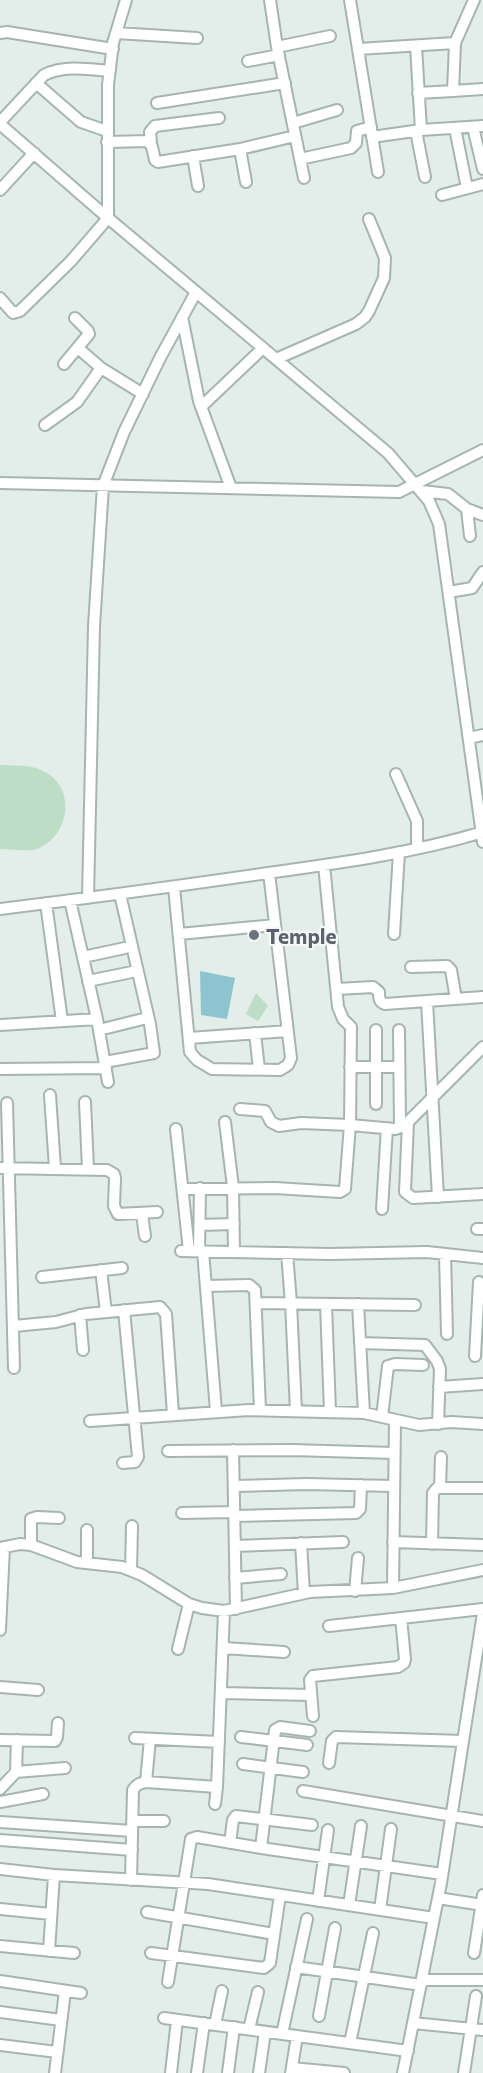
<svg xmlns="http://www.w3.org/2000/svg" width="483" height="2073" viewBox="0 0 483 2073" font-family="Commissioner,sans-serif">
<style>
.green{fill:#bdddc6}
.water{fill:#8dc4d0}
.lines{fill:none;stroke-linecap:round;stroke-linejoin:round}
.minor-casing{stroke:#a6b5b0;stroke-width:14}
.minor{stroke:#fff;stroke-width:10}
.worship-dot{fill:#6b7280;stroke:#f4f9f7;stroke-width:2}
.labels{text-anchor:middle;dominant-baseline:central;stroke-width:4.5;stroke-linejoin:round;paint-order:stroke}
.worship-label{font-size:21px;font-weight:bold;fill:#5b616d;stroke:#f4f9f7;text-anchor:start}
</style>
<rect width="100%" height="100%" fill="#e3ede9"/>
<!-- green -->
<path class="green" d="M 0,765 C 15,766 32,764 45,772 C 77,789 69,837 37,849 C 27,852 11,849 0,849 Z
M 256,993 L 268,1006 L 258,1021 L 246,1014 Z"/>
<!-- water -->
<path class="water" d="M 200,971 L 235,978 L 227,1019 L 201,1015 Z"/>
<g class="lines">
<!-- minor casing -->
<g class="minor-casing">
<path id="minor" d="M 270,0 L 277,47 L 304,178
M 350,0 L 378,172
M 474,0 L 455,43 L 453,91 L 483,89
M 0,33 L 7,32 L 113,49
M 116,33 L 197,38
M 416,46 L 421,130
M 277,47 L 330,36
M 358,49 L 455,43
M 248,61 L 279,55
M 36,83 L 81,122 L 107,131
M 418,93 L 453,91
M 157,103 L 285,83
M 0,122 L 44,75 C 64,65 88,69 110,71
M 293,123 L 337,110
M 0,124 L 108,218 L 388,453 L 429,501 L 439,524 L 483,842
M 473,127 L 483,169
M 455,128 L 467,188
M 416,131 L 425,177
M 372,137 L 421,130 L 483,126
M 107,142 L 148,141 L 152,147 L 155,160 L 158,162 L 240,149 L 295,136
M 151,143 L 150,132 L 155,126 L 219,118
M 240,149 L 246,182
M 193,156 L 198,186
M 300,159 L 351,148 L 356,143 L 357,131 L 371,127
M 0,190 L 34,153
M 442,195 L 483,184
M 0,298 L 13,313 L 20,311 L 71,261 L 108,218 L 108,85 L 113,43 L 126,0
M 182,317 L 199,401 L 231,488
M 78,348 L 101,368 L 143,394
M 276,359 L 356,324 L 365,317 L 369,311 L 384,278 L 385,258 L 369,219
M 64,364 L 89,334 L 88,331 L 75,318
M 201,407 L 263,348
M 45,425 L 77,402 L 101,368
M 0,483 L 399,492 L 483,450
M 422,491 L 448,494 L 467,509 L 483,515
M 467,509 L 470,536
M 449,592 L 472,588 L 483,572
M 469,738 L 483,735
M 396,774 L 417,821 L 417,848
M 324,865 L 338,1007 L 343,1019 L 351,1027 L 350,1125 L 395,1129 L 404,1126 L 483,1047
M 174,887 L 190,1052 L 197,1060 L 212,1069 L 280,1070 L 288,1065 L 291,1058 L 269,873
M 88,898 L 94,626 L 103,486 L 124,432 L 160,358 L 196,292
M 46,903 L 62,1021
M 0,909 C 89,898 178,886 268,873 C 340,863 413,853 483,832
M 179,934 L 275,925
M 394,934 L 399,852
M 83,957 L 125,948
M 411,967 L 447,966 L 451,970 L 456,999
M 88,981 L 132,972
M 337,989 L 373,987 L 379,992 C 379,998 379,1002 385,1004 L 483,997
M 427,1001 L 438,1197
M 97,1019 L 108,1082
M 0,1025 L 97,1019 L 70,900
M 99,1030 L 143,1019
M 376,1030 L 376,1104
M 399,1030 L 400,1127
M 255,1033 L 259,1069
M 189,1038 L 288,1031
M 105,1062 L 154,1053 L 150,1024 L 120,894
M 350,1067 L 399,1067
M 0,1069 L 106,1068
M 50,1095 L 55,1168
M 85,1102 L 88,1169
M 7,1103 L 14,1368
M 225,1122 L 233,1187 L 234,1252
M 408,1122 L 405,1192 L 413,1198 L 483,1194
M 176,1129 L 189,1251
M 0,1168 L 107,1170 L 114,1174 L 115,1178 L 114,1206 L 118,1214 L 157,1212
M 183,1189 L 275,1188 L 340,1192 L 345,1189 L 350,1125 L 301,1123 L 279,1126 L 271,1122 L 265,1111 L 240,1109
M 382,1209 L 387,1128
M 142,1214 L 145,1236
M 200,1225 L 234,1224
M 477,1229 L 483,1229
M 181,1251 L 330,1254 L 427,1252 L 483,1258
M 199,1251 L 200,1188
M 203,1251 L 216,1411
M 287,1253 L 291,1303 L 296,1411
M 445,1254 L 447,1334
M 101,1270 L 106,1312
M 42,1277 L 122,1268
M 206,1286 L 249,1285 L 255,1290 L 260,1410
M 257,1303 L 415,1305
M 326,1304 L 330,1412
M 358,1304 L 364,1413
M 80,1315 L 83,1350
M 14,1326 L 56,1322 L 86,1314 L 160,1307 L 166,1314 L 173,1414
M 360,1343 L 425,1345 L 437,1361 L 440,1369 L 438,1424
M 475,1356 L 479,1282
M 439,1387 L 483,1384
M 382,1417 L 388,1366 L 395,1364 L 423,1365
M 90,1421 L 249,1410 L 364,1413 L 419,1425 L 451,1422 L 483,1424
M 233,1450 L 236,1609
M 168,1451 L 292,1450 L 394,1453
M 123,1463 L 135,1462 L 138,1457 L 124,1310
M 234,1486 L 306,1484 L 394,1486
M 440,1488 L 441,1457
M 182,1513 L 234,1512
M 234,1516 L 356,1513 L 360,1509 L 361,1485
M 393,1542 L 483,1545
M 301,1543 L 304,1593
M 432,1544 L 433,1493 L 437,1488 L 483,1488
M 31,1545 L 31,1519 L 37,1517 L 59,1518
M 235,1546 L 343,1542
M 0,1548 L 20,1544 L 31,1545 L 77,1562 L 122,1567 L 142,1575 L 189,1604 L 202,1608 L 224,1611 L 310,1592 L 393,1588 L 483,1570
M 87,1563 L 87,1530
M 131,1570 L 132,1526
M 235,1578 L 281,1574
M 393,1588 L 395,1420
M 355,1591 L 358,1558
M 329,1626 L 483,1609
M 0,1630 L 4,1547
M 224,1648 L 284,1652
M 178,1649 L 189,1604
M 0,1687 L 38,1690
M 222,1693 L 311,1695
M 313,1716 L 310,1680 L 313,1676 L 398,1667 L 404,1663 L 405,1659 L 401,1618
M 310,1731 L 280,1727 L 275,1730 L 261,1848 L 442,1874
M 241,1737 L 307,1745
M 135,1738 L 219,1742
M 0,1740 L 55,1741 L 57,1737 L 58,1723
M 329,1763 L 332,1741 L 336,1737 L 463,1741
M 243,1764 L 303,1772
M 16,1772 L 65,1768
M 146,1782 L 150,1739
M 0,1789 L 16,1772 L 17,1740
M 303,1791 L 483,1821
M 0,1802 L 43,1794
M 215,1804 L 217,1787
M 132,1821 L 164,1821
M 0,1822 L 132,1831
M 0,1840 L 132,1850
M 230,1843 L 233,1820 L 236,1816 L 312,1825
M 0,1869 L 54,1875 L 208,1884 L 434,1918
M 131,1880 L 133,1790 C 137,1784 140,1783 146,1782 L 217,1787 L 224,1611
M 438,1898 L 483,1905
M 318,1901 L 328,1830
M 349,1905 L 361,1826
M 0,1909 L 51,1914
M 380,1910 L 391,1829
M 147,1912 L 274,1934
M 0,1946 L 74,1953
M 49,1951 L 54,1875
M 151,1953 L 264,1968 L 270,1963 L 280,1895
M 474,1953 L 483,1895
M 296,1967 L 421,1985
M 422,1980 L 483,1980
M 0,1981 L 81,1993
M 168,1982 L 191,1839 L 197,1837 L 261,1848
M 0,2012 L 61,2020
M 319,2016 L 335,1928
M 164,2018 L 408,2051
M 413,2023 L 483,2030
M 215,2025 L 222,1991
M 249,2029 L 258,1992
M 282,2034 L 307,1919
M 350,2043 L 373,1933
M 0,2045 L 57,2052
M 292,2068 L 344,2073
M 55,2073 L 65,1991
M 171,2073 L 177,2020
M 197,2073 L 204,2023
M 228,2073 L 234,2027
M 259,2073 L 265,2032
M 291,2073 L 297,2036
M 403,2073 L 441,1883 L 483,1613
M 464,2073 L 476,1996"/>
</g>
<!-- minor -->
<use href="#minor" class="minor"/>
</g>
<!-- markers -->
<circle class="worship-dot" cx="254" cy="935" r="6"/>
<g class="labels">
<!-- worship labels -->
<g class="worship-label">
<text x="266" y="935">Temple</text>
</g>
</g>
</svg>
